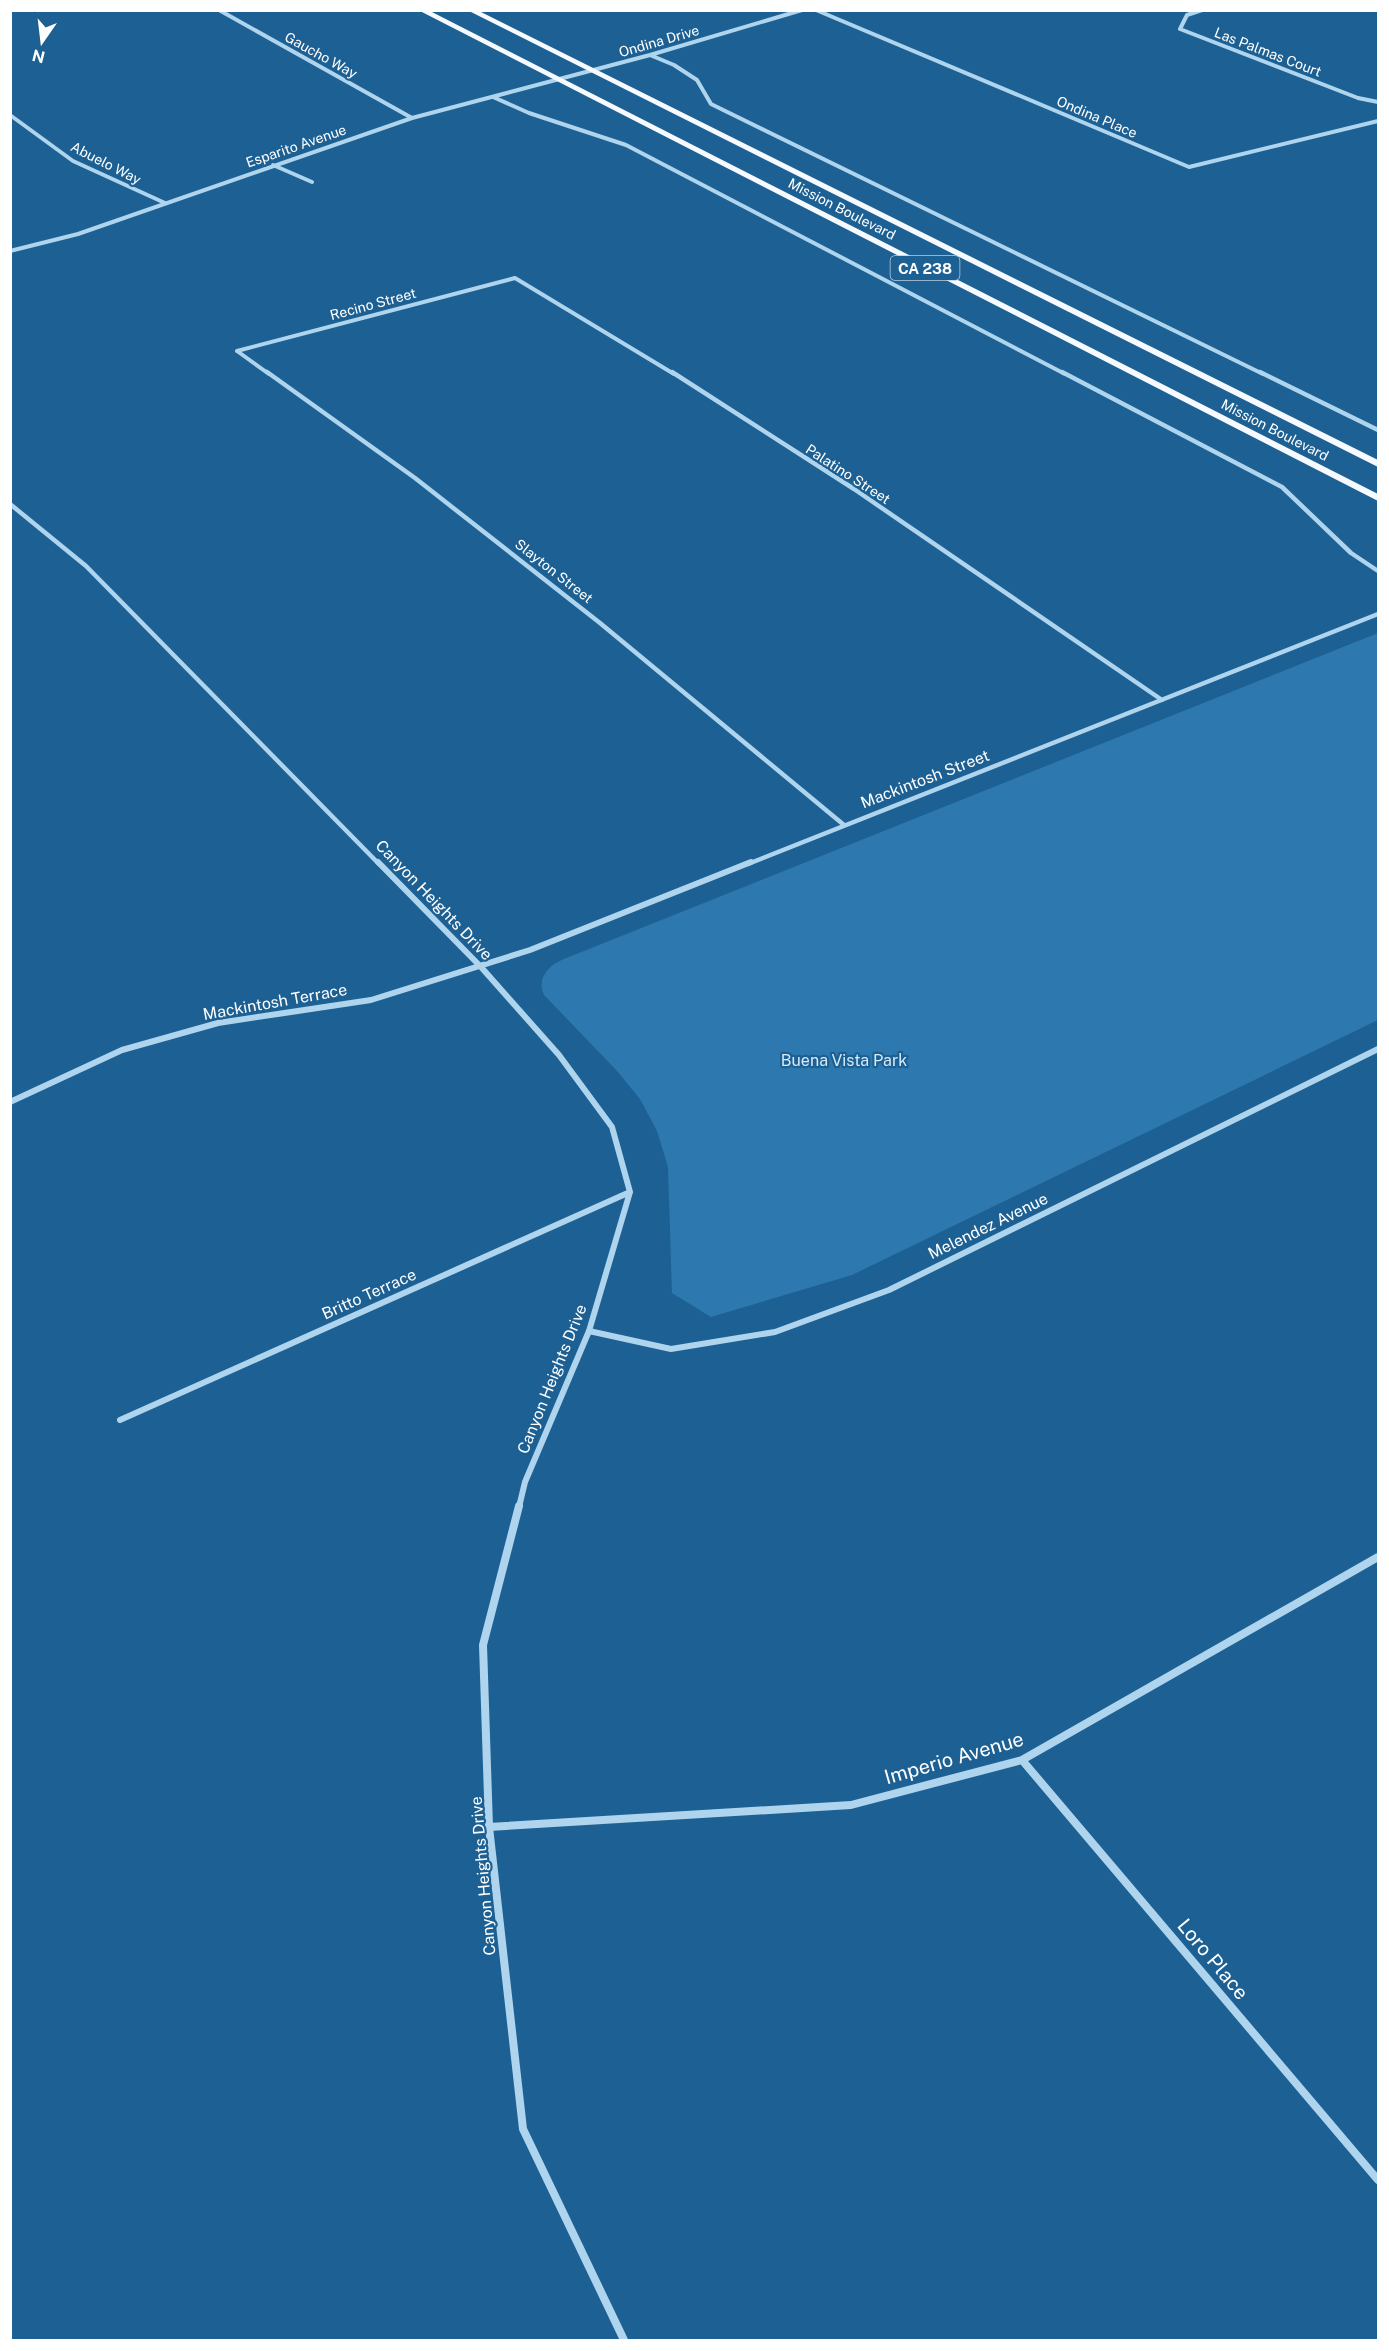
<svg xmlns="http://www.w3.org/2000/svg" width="1389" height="2351" viewBox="0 0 1389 2351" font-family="'Public Sans',sans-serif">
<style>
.green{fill:#2d79af}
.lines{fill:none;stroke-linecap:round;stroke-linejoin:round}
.street-far3{stroke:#aed4ee;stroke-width:4}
.street-far2{stroke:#aed4ee;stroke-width:4.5}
.street-far1{stroke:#aed4ee;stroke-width:6}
.street{stroke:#aed4ee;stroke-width:8}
.primary{fill:#f6faff;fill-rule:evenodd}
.labels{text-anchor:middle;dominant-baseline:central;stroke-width:4.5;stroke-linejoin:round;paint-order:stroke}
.far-street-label{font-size:14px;fill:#fff;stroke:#1d6093}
.shield{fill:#1d6093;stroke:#bbcfdf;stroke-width:1.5}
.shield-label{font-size:15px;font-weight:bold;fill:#fff}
.street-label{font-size:16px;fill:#fff;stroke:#1d6093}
.park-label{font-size:16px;fill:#d4ebfa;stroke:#1d6093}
.near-street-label{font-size:20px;fill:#fff;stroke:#1d6093}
</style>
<rect width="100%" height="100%" fill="#1d6093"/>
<!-- green -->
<path class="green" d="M 1378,633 L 1378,1020 L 852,1275 L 711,1317 L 672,1293 L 668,1167 L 657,1131 L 640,1099 L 617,1071 L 544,995 C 536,978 549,965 564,959 Z"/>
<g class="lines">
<!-- street-far3 -->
<path class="street-far3" d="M 219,10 L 412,118
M 816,10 L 1189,167 L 1378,121
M 1202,10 L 1187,15 L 1180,29 L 1358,98 L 1378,102
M 650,55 L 674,65 L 697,80 L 711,104 L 1263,374
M 493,97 L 529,113 L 626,145 L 1065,374
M 10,115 L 73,161 L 165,203
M 273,165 L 312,182
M 10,251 L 78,234 L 412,118 L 650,55 L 802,10
M 237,351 L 515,278 L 674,374
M 237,351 L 269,374"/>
<!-- street-far2 -->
<path class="street-far2" d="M 267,372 L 415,478 L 600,623 L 844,825
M 672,372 L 854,489 L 1162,700
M 1062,372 L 1282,487 L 1351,553 L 1378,571
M 1260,372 L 1378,430
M 10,504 L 86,566 L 379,864
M 748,864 L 1378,614"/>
<!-- street-far1 -->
<path class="street-far1" d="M 378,862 L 481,967 L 559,1055 L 612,1127 L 630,1192 L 589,1331 L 525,1482 L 519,1507
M 10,1102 L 122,1050 L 218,1023 L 371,1000 L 530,950 L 751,862
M 589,1331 L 671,1349 L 775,1332 L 889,1290 L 1378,1049
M 120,1420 L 630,1192"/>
<!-- street -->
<path class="street" d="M 519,1506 L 483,1645 L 489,1827 L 523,2129 L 624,2340
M 1022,1760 L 1378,2180
M 489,1827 L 851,1805 L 1022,1760 L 1378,1557"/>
<!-- primary -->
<path class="primary" d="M 418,10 L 428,10 L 1378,494 L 1378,501 Z
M 467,10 L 477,10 L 1378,460 L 1378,467 Z"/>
</g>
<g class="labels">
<!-- far-street labels -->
<g class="far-street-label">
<text transform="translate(659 41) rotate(-16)">Ondina Drive</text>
<text transform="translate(1268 52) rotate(21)">Las Palmas Court</text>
<text transform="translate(321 55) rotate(29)">Gaucho Way</text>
<text transform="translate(1097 117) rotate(23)">Ondina Place</text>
<text transform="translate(296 146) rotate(-19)">Esparito Avenue</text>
<text transform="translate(106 163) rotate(27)">Abuelo Way</text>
<text transform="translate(842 209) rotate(27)">Mission Boulevard</text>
<text transform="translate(373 304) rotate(-15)">Recino Street</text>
<text transform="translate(1275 430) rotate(27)">Mission Boulevard</text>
<text transform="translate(848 474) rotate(33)">Palatino Street</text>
<text transform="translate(554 571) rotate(38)">Slayton Street</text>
</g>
<!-- shield labels -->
<rect class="shield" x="890.5" y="256" width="69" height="24" rx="4.5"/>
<g class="shield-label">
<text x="925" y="268">CA 238</text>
</g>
<!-- street labels -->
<g class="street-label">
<text transform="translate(925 779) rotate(-21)">Mackintosh Street</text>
<text transform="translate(434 900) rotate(46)">Canyon Heights Drive</text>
<text transform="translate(275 1002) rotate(-10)">Mackintosh Terrace</text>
<text transform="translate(988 1226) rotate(-26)">Melendez Avenue</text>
<text transform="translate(369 1294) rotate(-24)">Britto Terrace</text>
<text transform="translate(552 1379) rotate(-68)">Canyon Heights Drive</text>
<text transform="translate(483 1876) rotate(-95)">Canyon Heights Drive</text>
</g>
<!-- park labels -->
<g class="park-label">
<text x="844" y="1060">Buena Vista Park</text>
</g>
<!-- near-street labels -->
<g class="near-street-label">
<text transform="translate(954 1758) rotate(-16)">Imperio Avenue</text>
<text transform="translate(1213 1959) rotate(50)">Loro Place</text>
</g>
</g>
<!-- border -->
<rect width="1389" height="2351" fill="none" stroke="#ffffff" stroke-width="24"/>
<!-- north arrow -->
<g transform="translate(42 42) rotate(194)" stroke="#1d6093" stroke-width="4.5" paint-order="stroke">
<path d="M0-4.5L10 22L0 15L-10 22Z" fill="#ffffff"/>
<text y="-9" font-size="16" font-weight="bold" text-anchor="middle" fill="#ffffff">N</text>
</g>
</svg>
